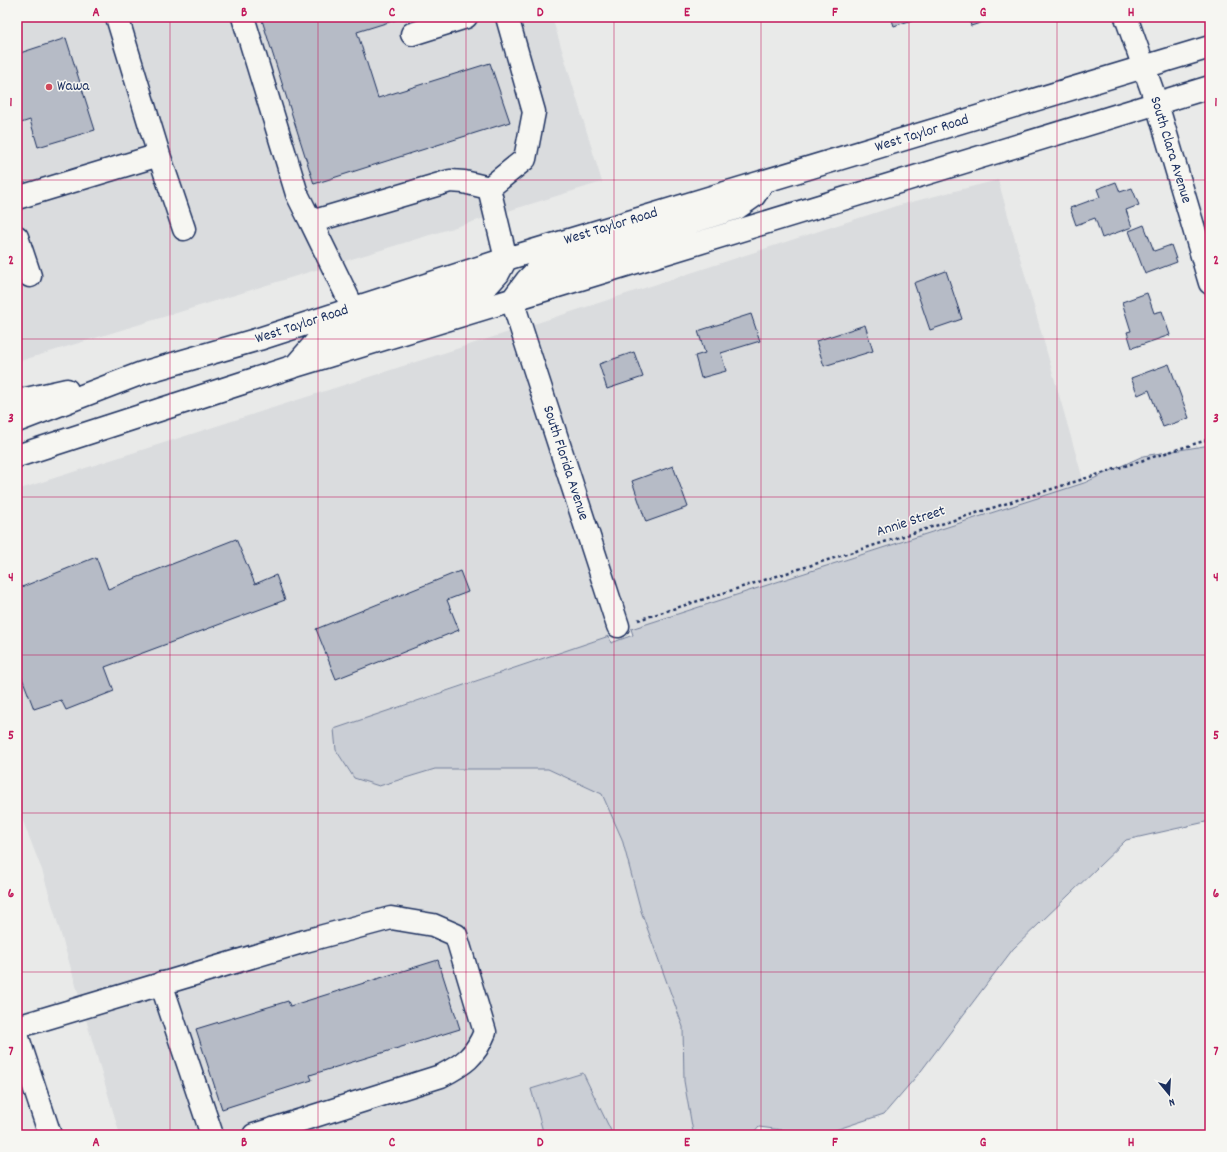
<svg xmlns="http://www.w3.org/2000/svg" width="1227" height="1152" viewBox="0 0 1227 1152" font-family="Dekko,sans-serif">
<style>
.built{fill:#dadcde}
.green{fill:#caced5;stroke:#727e9a}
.building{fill:#b6bbc6;stroke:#1b2f5e}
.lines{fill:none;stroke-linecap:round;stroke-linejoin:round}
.minor-casing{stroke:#1b2f5e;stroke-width:25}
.major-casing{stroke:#1b2f5e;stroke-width:25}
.highway-casing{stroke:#1b2f5e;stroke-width:25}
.path{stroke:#1b2f5e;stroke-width:2.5;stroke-dasharray:3 3;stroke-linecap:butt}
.minor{stroke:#f6f6f2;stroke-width:22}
.major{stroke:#f6f6f2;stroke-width:22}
.highway{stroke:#f6f6f2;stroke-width:22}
.grid{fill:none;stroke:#c2185b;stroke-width:1;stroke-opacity:0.55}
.poi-dot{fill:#d1495b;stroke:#f6f6f2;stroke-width:1.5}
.labels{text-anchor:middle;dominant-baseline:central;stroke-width:3;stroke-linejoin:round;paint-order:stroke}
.poi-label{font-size:15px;fill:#1b2f5e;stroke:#f6f6f2;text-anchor:start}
.street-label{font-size:15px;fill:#1b2f5e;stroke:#f6f6f2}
.neatline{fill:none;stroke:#c2185b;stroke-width:1.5}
.grid-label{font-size:13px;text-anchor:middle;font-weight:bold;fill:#c2185b}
</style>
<rect width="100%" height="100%" fill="#e9eae9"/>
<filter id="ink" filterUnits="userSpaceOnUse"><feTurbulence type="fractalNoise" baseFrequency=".025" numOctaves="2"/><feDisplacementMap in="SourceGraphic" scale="8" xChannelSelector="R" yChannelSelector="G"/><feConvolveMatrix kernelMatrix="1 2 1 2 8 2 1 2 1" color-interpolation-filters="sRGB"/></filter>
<g filter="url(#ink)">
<!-- built -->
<path class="built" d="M 17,17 L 552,17 L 602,182 L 17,362 Z
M 998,180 L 1084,483 L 631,629 L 531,325 L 896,206 Z
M 509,332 L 609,636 L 393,708 L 379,786 L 435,769 L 549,769 L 602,794 L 622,839 L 641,911 L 683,1027 L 684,1081 L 693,1132 L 690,1135 L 613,1135 L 582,1073 L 531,1089 L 544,1135 L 120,1135 L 42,870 L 17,806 L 17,490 Z"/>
<!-- green -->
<path class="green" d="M 1210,445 L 1210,821 L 1126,840 L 1013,949 L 921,1071 L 884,1114 L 820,1135 L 759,1127 L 752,1135 L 690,1135 L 693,1132 L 684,1081 L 683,1027 L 641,911 L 622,839 L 602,794 L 548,769 L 435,769 L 379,786 L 354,778 L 336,750 L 334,729 L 609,636 L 611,643 L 633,635 L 631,629 L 1084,483 L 1143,456 Z
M 583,1073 L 613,1135 L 544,1135 L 531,1089 Z"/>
<!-- building -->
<path class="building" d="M 261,17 L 405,17 L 357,32 L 378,98 L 490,63 L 510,122 L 314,184 Z
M 891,17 L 921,17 L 894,26 Z
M 968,17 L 994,17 L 995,18 L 971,26 Z
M 66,38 L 95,130 L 38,147 L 30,120 L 18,124 L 17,122 L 17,54 Z
M 1116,182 L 1120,192 L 1132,188 L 1139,205 L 1126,210 L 1132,227 L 1102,238 L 1095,218 L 1076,225 L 1070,208 L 1100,197 L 1097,189 Z
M 1144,225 L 1154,251 L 1171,245 L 1177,262 L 1145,274 L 1129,231 Z
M 946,271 L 962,319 L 930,330 L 914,283 Z
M 1147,293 L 1154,313 L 1162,311 L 1170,335 L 1132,348 L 1127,332 L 1131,331 L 1122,302 Z
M 751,314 L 760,341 L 721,353 L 726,371 L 701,378 L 695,356 L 705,353 L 698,331 Z
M 865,325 L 873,351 L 824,366 L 816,341 Z
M 634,352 L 643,377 L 607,389 L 599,364 Z
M 1169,364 L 1189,418 L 1163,427 L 1149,390 L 1138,395 L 1131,378 Z
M 673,466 L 688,507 L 646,522 L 632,481 Z
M 236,539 L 255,584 L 276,575 L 285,600 L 105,667 L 114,691 L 66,710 L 61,700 L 34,709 L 17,665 L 17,589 L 96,557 L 108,589 Z
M 460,571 L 468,592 L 447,600 L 459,630 L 336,679 L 316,629 Z
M 438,960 L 460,1029 L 310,1075 L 312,1080 L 222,1109 L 196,1029 L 288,1001 L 290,1006 Z"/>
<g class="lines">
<!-- minor casing -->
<g class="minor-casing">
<path id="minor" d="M 117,17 L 159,155
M 243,17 L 297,194 L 311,222 L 450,181 L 464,182 L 489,188 L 506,259
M 1126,17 L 1157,104 L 1210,283
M 412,34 L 466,17
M 489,188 L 525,159 L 534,112 L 507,17
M 17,198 L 159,155 L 184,229
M 311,222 L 353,308
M 17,237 L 30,276
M 512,300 L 618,626
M 161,983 L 212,1135
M 17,1027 L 305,941 L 391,918 L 433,925 L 456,935 L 485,1032 C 475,1057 464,1064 441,1076 L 254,1135"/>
</g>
<!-- major casing -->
<g class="major-casing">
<path id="major" d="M 17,1035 L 50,1135"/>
</g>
<!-- highway casing -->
<g class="highway-casing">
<path id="highway" d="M 512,300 L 527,280 L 537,270 L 737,208 L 754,196 L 764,181
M 295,366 L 316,342 L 335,333 L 489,284 L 498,274 L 506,259
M 17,401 L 67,390
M 17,421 L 142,373 L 259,339 L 506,259 L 1210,47
M 17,456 L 295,366 L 1210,87"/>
</g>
<!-- path -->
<path class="path" d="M 638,620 L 1210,439"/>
<!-- minor -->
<use href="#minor" class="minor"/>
<!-- major -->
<use href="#major" class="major"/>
<!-- highway -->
<use href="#highway" class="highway"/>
</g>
</g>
<!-- grid -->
<path class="grid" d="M 170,17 L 170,1135M 318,17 L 318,1135M 466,17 L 466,1135M 614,17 L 614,1135M 761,17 L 761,1135M 909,17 L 909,1135M 1057,17 L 1057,1135M 17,180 L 1210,180M 17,339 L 1210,339M 17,497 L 1210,497M 17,655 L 1210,655M 17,813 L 1210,813M 17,972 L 1210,972"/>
<!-- markers -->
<circle class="poi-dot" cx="49" cy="87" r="4"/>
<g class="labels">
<!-- poi labels -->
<g class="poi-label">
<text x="57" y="87">Wawa</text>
</g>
<!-- street labels -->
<g class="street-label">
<text transform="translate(922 134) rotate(-17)">West Taylor Road</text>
<text transform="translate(1170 150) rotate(73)">South Clara Avenue</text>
<text transform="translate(611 227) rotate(-17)">West Taylor Road</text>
<text transform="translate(302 325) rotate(-18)">West Taylor Road</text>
<text transform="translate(565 463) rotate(72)">South Florida Avenue</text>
<text transform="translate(911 522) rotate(-18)">Annie Street</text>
</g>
</g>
<!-- margin -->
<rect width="1227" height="1152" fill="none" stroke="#f6f6f2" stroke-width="44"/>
<!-- north arrow -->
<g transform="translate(1169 1094) rotate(162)" stroke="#f6f6f2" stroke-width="3" paint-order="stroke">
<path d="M0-3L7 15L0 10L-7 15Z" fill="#1b2f5e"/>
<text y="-6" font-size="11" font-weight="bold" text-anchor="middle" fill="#1b2f5e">N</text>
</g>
<rect x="22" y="22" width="1183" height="1108" class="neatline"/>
<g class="grid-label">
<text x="96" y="16">A</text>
<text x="244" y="16">B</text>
<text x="392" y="16">C</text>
<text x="540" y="16">D</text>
<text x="687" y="16">E</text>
<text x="835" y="16">F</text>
<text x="983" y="16">G</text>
<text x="1131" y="16">H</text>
<text x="11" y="106">1</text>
<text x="1216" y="106">1</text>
<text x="11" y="264">2</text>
<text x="1216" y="264">2</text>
<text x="11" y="422">3</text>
<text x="1216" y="422">3</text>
<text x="11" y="581">4</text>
<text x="1216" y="581">4</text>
<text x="11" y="739">5</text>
<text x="1216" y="739">5</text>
<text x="11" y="897">6</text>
<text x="1216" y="897">6</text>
<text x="11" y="1055">7</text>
<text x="1216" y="1055">7</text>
<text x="96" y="1146">A</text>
<text x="244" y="1146">B</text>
<text x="392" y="1146">C</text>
<text x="540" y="1146">D</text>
<text x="687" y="1146">E</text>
<text x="835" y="1146">F</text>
<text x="983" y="1146">G</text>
<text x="1131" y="1146">H</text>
</g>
</svg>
